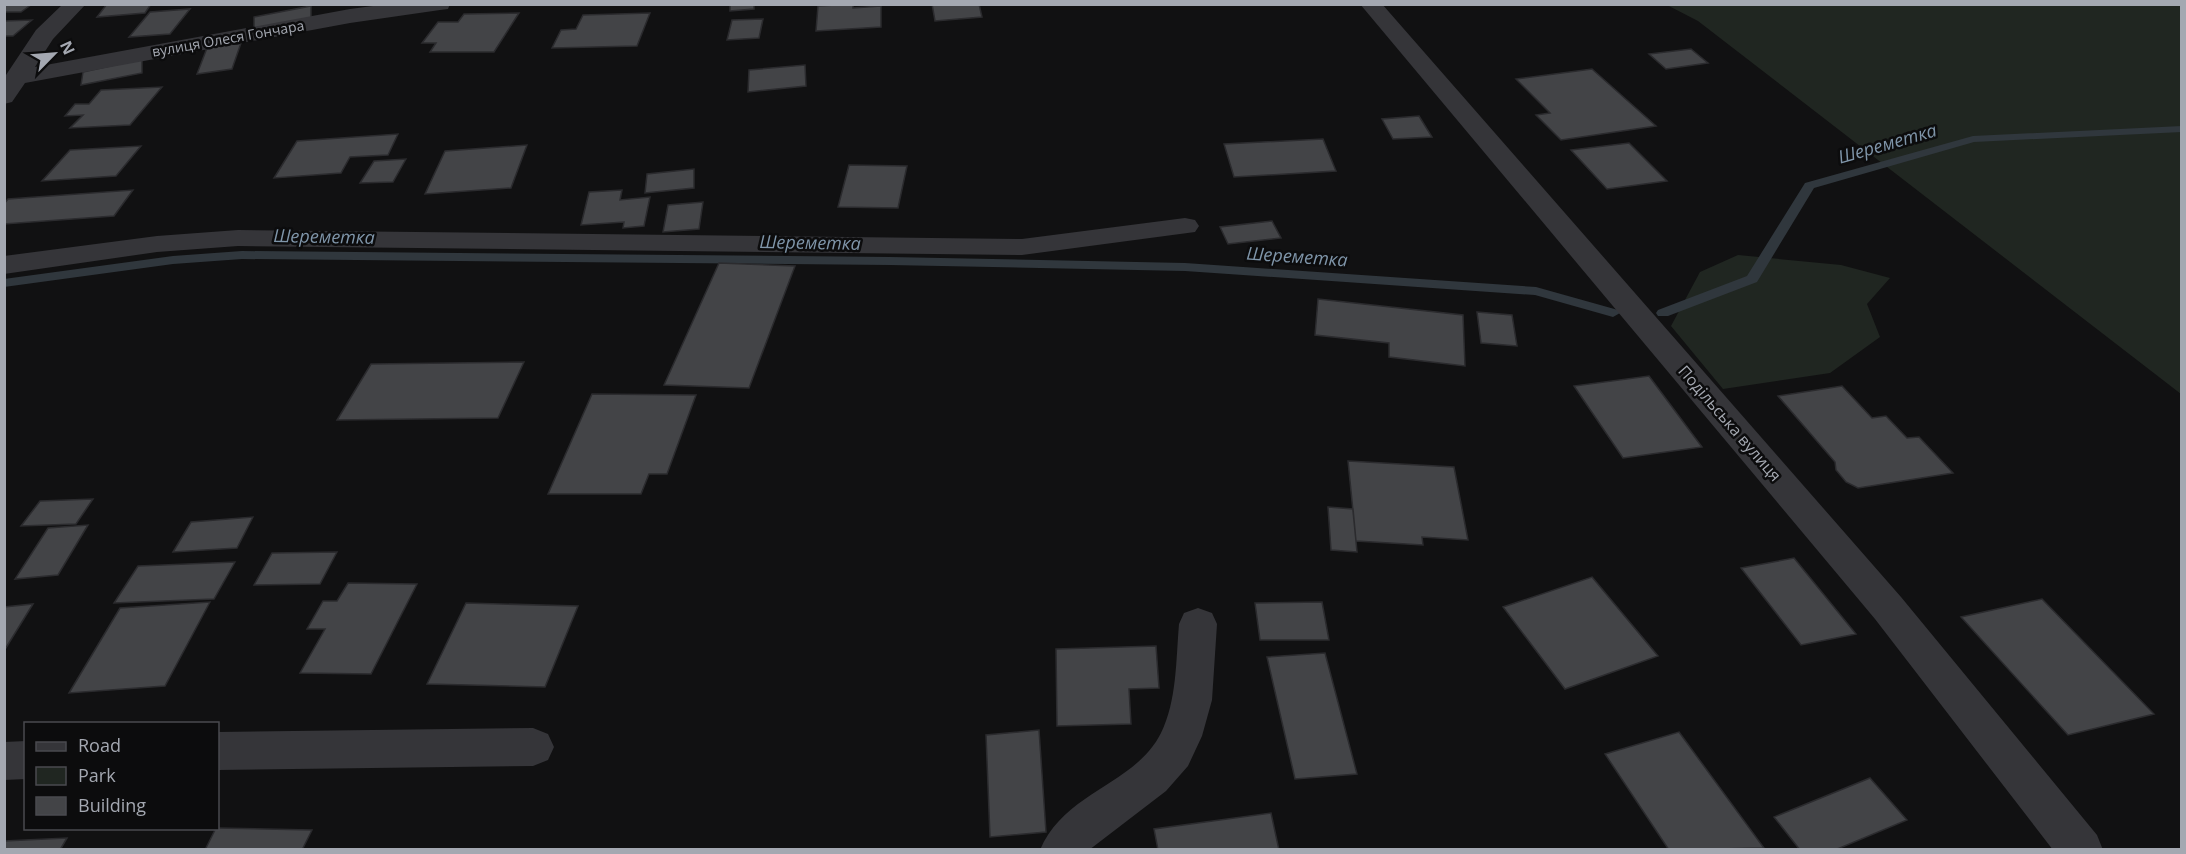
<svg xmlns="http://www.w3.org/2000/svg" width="2186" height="854" viewBox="0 0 2186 854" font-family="'Open Sans',sans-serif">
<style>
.green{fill:#202621}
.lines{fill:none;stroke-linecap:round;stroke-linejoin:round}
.stream{fill:#30373d;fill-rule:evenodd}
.building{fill:#434447;stroke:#2b2b2e;stroke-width:1.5}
.minor{fill:#353539;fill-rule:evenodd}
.labels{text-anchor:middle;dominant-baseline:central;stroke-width:5;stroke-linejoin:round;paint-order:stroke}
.far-street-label{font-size:14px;fill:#a4a8b1;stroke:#0c0c0d}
.street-label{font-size:16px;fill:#a4a8b1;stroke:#0c0c0d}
.water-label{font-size:18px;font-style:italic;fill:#7f95a9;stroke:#0c0c0d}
</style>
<rect width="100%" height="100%" fill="#111112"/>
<!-- green -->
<path class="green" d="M 1667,5 L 2181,5 L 2181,394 L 1698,21 Z
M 1738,255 L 1841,265 L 1890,278 L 1867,304 L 1880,337 L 1830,373 L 1723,389 L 1671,326 L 1700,272 Z"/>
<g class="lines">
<!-- stream -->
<path class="stream" d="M 2182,126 L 2182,132 L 1974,142 L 1814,188 L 1757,282 L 1668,316 L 1658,316 L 1656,313 L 1658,310 L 1747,276 L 1805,183 L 1973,136 Z
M 242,251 L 890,257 L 1185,263 L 1536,287 L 1618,310 L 1620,313 L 1613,317 L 1535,295 L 1185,271 L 890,265 L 242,259 L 173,264 L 4,287 L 4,279 L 173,256 Z"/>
</g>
<!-- building -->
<path class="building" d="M 4,4 L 32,4 L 21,12 L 4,12 Z
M 107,4 L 151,4 L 145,13 L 97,17 Z
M 730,4 L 754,4 L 754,9 L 730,11 Z
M 853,4 L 853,8 L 881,6 L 881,27 L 816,31 L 818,6 Z
M 932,4 L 979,4 L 982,17 L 935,21 Z
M 311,6 L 311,18 L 254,29 L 254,17 Z
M 190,9 L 170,34 L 129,37 L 150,12 Z
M 519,13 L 494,52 L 430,52 L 436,43 L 422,43 L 438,22 L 458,22 L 464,14 Z
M 650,13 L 637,46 L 552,48 L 561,30 L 576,29 L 583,15 Z
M 763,19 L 759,38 L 727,40 L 732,20 Z
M 32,20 L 13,36 L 4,36 L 4,21 Z
M 241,43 L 232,69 L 197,74 L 207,48 Z
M 1691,49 L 1708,63 L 1666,69 L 1649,54 Z
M 142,59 L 142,73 L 81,85 L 83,72 Z
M 805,65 L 806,86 L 748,92 L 749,70 Z
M 1592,69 L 1656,126 L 1561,140 L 1536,115 L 1550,113 L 1516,79 Z
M 162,87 L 130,125 L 70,128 L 83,115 L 65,116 L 75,104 L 89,104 L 101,90 Z
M 1419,116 L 1432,137 L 1393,139 L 1382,119 Z
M 398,134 L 388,155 L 350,157 L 341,173 L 274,178 L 297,141 Z
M 1323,139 L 1336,171 L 1234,177 L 1224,144 Z
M 1629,143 L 1667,181 L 1607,189 L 1571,150 Z
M 527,145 L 511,188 L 425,194 L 445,151 Z
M 141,146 L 116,176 L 42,181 L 70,150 Z
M 406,159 L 393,182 L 360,183 L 374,161 Z
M 849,165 L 907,166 L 898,208 L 838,207 Z
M 694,169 L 694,188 L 645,193 L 647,174 Z
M 133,190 L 114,216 L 4,224 L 4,204 L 8,199 Z
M 622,190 L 620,200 L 650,197 L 644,226 L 623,228 L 624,222 L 581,225 L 589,192 Z
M 703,202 L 699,229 L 663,232 L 668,205 Z
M 1272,221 L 1281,238 L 1228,244 L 1220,227 Z
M 719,263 L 795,266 L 749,388 L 664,385 Z
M 1318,299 L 1463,315 L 1465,366 L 1389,357 L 1389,343 L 1315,335 Z
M 1477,312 L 1512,315 L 1517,346 L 1481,343 Z
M 524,362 L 498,418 L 337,420 L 371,364 Z
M 1649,376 L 1702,447 L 1623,458 L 1574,386 Z
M 1842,386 L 1872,418 L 1886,416 L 1907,438 L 1919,437 L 1953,473 L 1858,488 L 1846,482 L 1836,470 L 1835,462 L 1778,396 Z
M 592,394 L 696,395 L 667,474 L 649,474 L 641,494 L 548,494 Z
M 1348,461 L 1454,467 L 1468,540 L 1422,537 L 1423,545 L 1356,541 Z
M 93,499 L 76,524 L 21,526 L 40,501 Z
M 1328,507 L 1353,509 L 1357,552 L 1331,550 Z
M 253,517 L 237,548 L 173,552 L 191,522 Z
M 88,525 L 58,575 L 15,579 L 48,528 Z
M 337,552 L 320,584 L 254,585 L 272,553 Z
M 1794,558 L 1856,634 L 1801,645 L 1741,568 Z
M 235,562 L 214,599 L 114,603 L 138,566 Z
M 1592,577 L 1658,656 L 1565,689 L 1503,607 Z
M 348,583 L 417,584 L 371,674 L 300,673 L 325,629 L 307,629 L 323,601 L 337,601 Z
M 2042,599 L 2154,714 L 2068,735 L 1961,617 Z
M 210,602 L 165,686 L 69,693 L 120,608 Z
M 1322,602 L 1329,640 L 1260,640 L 1255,603 Z
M 466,603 L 578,606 L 545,687 L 427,684 Z
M 33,604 L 4,651 L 4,607 Z
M 1156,646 L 1159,688 L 1129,689 L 1131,724 L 1057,726 L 1056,649 Z
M 1325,653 L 1357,774 L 1295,779 L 1267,657 Z
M 1039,730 L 1046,832 L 990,837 L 986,735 Z
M 1679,732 L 1764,848 L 1669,850 L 1605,754 Z
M 1870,778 L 1907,820 L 1835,850 L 1800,850 L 1774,817 Z
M 1271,813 L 1279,850 L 1158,850 L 1154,829 Z
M 216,828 L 218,828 L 312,830 L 302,850 L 205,850 Z
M 67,838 L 60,850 L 4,850 L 4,841 Z"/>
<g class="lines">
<!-- minor -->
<path class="minor" d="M 63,4 L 86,4 L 53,39 L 35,67 L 350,9 L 388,4 L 450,4 L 448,9 L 440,10 L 350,23 L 25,83 L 12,102 L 4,104 L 4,78 L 36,30 Z
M 1360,4 L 1382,4 L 1901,597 L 2097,835 L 2103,850 L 2053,850 L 1875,619 Z
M 1185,218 L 1195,220 L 1199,226 L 1195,232 L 1022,255 L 238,246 L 157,252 L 4,274 L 4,256 L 157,236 L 238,230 L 1022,239 Z
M 1198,608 L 1212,613 L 1217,624 L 1212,700 L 1202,736 L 1188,766 L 1166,791 L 1089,850 L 1040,850 C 1065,791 1135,785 1161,733 C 1177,701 1176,659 1179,624 L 1184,613 Z
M 533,728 L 548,734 L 554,747 L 548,760 L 533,766 L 218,770 L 218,732 Z
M 26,741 L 26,779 L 4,780 L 4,742 Z"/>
</g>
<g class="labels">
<!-- far-street labels -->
<g class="far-street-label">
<text transform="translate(228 38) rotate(-10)">вулиця Олеся Гончара</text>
</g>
<!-- street labels -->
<g class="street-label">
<text transform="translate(1730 423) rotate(49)">Подільська вулиця</text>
</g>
<!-- water labels -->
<g class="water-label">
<text transform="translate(1887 143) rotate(-16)">Шереметка</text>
<text transform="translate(324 236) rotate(1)">Шереметка</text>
<text transform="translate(810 242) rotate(1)">Шереметка</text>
<text transform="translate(1297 256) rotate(4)">Шереметка</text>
</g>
</g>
<!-- border -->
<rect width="2186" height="854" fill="none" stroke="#a4a8b1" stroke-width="12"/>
<!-- legend -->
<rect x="24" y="722" width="195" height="108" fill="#0c0c0d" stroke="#494a4f" stroke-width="1.5"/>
<rect x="36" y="742" width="30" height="9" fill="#353539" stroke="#494a4f" stroke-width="1.5"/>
<text x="78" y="752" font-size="18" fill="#a4a8b1">Road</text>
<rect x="36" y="767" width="30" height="18" fill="#202621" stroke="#494a4f" stroke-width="1.5"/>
<text x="78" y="782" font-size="18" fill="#a4a8b1">Park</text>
<rect x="36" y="797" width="30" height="18" fill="#434447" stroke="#494a4f" stroke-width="1.5"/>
<text x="78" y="812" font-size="18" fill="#a4a8b1">Building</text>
<!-- north arrow -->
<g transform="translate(54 54) rotate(65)" stroke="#0c0c0d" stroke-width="4.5" paint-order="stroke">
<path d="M0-4.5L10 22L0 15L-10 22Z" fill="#a4a8b1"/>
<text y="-9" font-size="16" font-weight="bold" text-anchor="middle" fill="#a4a8b1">N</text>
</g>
</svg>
